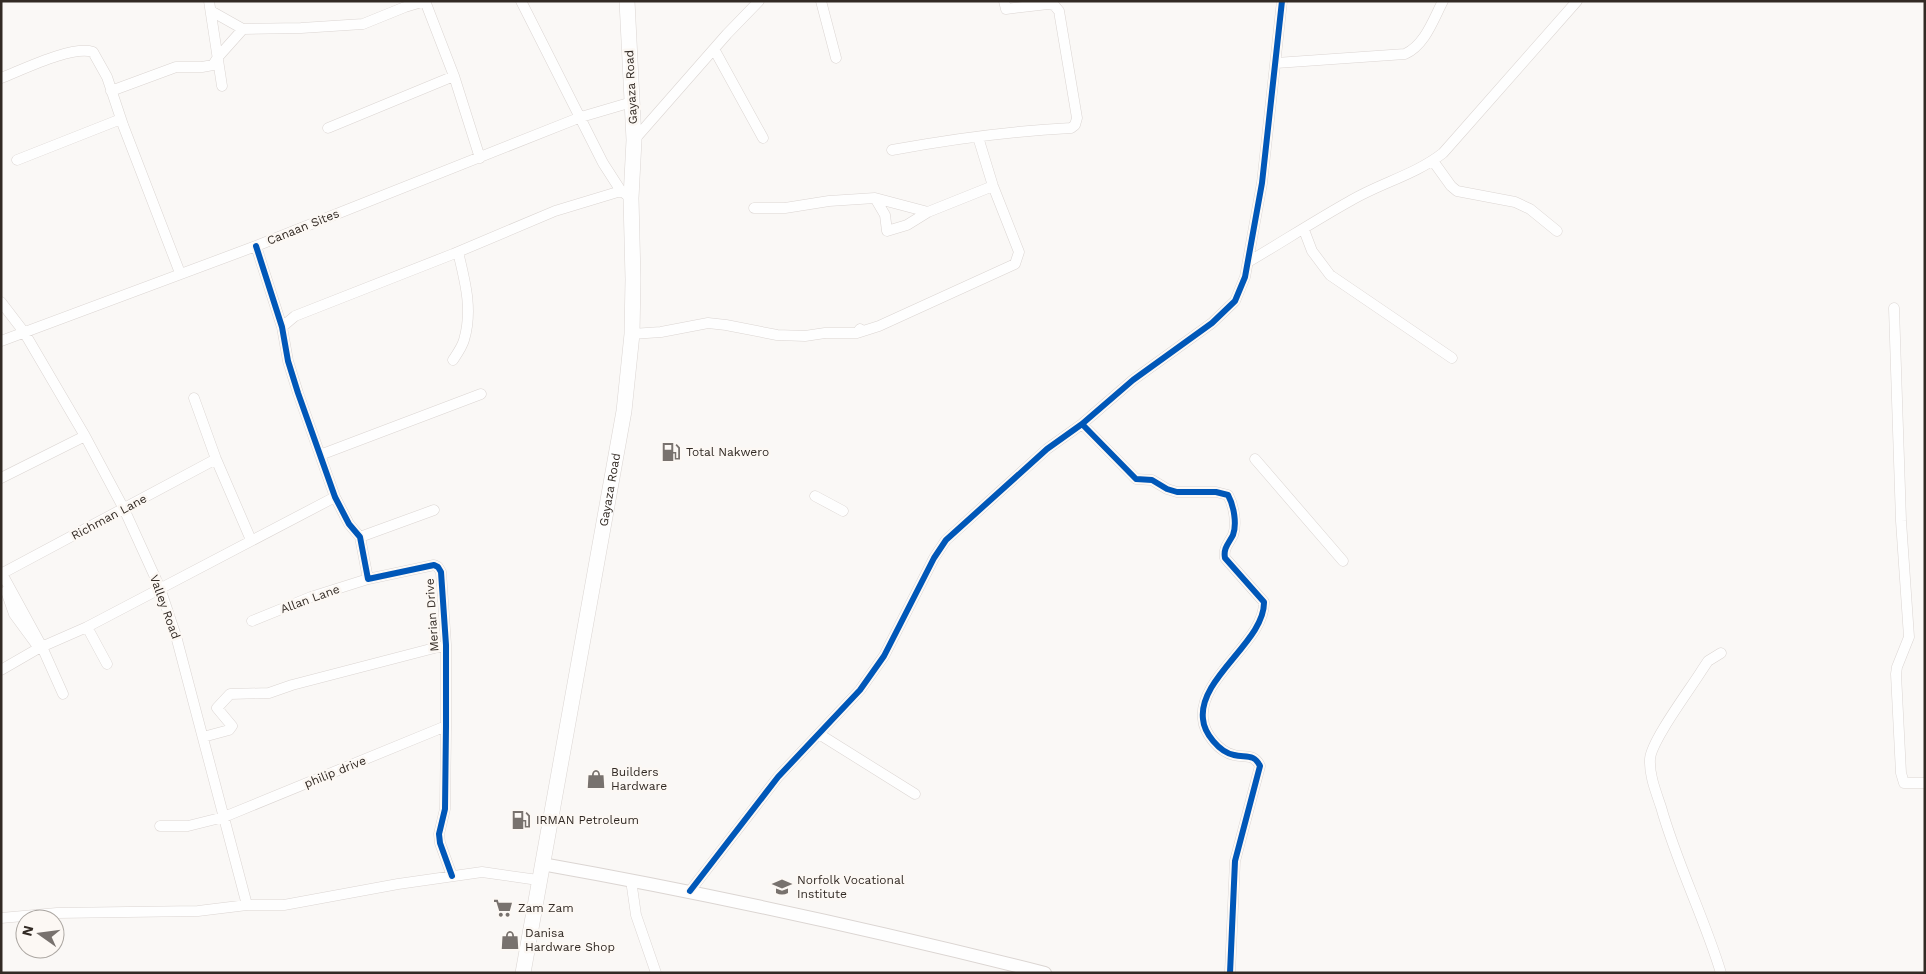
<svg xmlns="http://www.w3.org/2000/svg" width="1926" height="974" viewBox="0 0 1926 974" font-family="'Work Sans',sans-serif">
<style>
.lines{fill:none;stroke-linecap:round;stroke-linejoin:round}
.minor-casing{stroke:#dbd5d2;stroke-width:11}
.tertiary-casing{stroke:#dbd5d2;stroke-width:14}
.primary-casing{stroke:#dbd5d2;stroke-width:16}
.minor{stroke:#fefefe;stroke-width:10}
.tertiary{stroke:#fefefe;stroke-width:12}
.primary{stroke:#fefefe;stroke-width:15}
.cycleway-casing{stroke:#fcf8f4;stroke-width:9}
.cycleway{stroke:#0057b8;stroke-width:6}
.labels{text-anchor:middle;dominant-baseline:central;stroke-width:5;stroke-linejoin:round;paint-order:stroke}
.street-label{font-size:12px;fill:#322a24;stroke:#fcf8f4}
.poi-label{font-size:12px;fill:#322a24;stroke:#fcf8f4;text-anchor:start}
</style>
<rect width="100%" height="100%" fill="#faf8f6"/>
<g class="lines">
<!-- minor casing -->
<g class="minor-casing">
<path id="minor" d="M 209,1 L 222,86
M 425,1 L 454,76 L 480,158
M 521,1 L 603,163 L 621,191
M 821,1 L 836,58
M 211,11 L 243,29 L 301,28 L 363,24 L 405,7 L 425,1
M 714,49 L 763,138
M 1276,63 L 1405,54 C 1425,45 1433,20 1443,1
M 1,78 C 22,70 72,45 93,52 L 107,77 L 123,125 L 180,273
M 111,91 L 176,67 L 202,67 L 213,65 L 218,57 L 243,29
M 328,128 L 454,76
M 634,140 L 727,34 L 759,1
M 892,150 C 951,139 1011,131 1071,128 L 1075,125 L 1077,118 L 1059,11 L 1054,5 L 1048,4 L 1006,9 L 1004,1
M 17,160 L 121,119
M 1433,161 L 1451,186 L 1457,191 L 1515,202 L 1530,209 L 1557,231
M 875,198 L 885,215 L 887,231 L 907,225 L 928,212
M 754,208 L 785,208 L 829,201 L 875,198 L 928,212 L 993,186
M 1304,230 L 1312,251 L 1330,275 L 1452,358
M 256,246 L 282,327 L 288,361 L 298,393 L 335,497 L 349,524 L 360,537 L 368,579 L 434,565 L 438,567 L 441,572 L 446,645 L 446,726 L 445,809 L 439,834 L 440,843 L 452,876
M 1248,262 C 1282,242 1316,220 1350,201 C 1380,183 1415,175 1443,153 L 1577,1
M 1,302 L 24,332 L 85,436 L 124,509 L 160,588 L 176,636 L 247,905
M 1894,308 L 1901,521 L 1909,637 L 1897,667 L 1896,674 L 1901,773 L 1904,783 L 1925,783
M 282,327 L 295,316 L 453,254 L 555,211 L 621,191 L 631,198
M 857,333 L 879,326 L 1015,264 L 1019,252 L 993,186 L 978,137
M 632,334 L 661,332 L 708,323 L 726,325 L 777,335 L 805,336 L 825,333 L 857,333 L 860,329
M 1,341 L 256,246 L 581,117 L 632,102
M 453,360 C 457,354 462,347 464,340 C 473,310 465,281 458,252
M 194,398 L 216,459 L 251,540
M 1082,424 L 1136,479 L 1152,480 L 1167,489 L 1177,492 L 1216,492 L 1228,495 C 1234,506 1237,524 1233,535 C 1229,543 1223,548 1225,558 L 1264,602 C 1265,641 1198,678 1203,719 C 1204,733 1219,752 1234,755 C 1245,758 1254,753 1260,766 L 1235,861 L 1230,973
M 320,455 L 481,394
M 1255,459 L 1343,561
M 1,478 L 85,436
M 815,496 L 843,511
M 360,537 L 434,510
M 1,572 L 42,647 L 63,694
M 1,574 L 216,459
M 252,621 L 311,597 L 368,579
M 87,627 L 107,664
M 39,648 L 87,627 L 335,497
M 1721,653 L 1708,661 L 1702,670 C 1691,688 1651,741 1650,759 C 1649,775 1656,792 1661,807 C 1677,864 1704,917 1721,973
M 1,670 L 39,648 L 14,614 L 6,591
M 819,734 L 915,794
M 203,737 L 229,730 L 232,726 L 217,708 L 230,694 L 269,693 L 292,685 L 446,645
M 160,826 L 188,826 L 224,817 L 446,726
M 631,880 L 636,915 L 656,973
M 690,891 L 778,777 L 860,690 L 884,656 L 934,558 L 946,540 L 1047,449 L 1082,424 L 1133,380 L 1212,323 L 1235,301 L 1245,277 L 1262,183 L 1282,1
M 1,918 L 57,913 L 198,911 L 247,905 L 284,905 L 398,884 L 482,872 L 538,880"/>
</g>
<!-- tertiary casing -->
<g class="tertiary-casing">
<path id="tertiary" d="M 542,864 C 711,894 878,931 1045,973"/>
</g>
<!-- primary casing -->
<g class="primary-casing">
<g id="primary">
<path id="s1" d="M 523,973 L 624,411 L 632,334 L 633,279 L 631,198 L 634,140 L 627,1"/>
</g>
</g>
<!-- minor -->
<use href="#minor" class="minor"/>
<!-- tertiary -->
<use href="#tertiary" class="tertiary"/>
<!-- primary -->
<use href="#primary" class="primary"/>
<!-- cycleway casing -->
<g class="cycleway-casing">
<path id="cycleway" d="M 256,246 L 282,327 L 288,361 L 298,393 L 335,497 L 349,524 L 360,537 L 368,579 L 434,565 L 438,567 L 441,572 L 446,645 L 446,726 L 445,809 L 439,834 L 440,843 L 452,876
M 1082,424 L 1136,479 L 1152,480 L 1167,489 L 1177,492 L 1216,492 L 1228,495 C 1234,506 1237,524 1233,535 C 1229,543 1223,548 1225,558 L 1264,602 C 1265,641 1198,678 1203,719 C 1204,733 1219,752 1234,755 C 1245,758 1254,753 1260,766 L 1235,861 L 1230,973
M 690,891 L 778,777 L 860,690 L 884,656 L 934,558 L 946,540 L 1047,449 L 1082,424 L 1133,380 L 1212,323 L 1235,301 L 1245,277 L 1262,183 L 1282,1"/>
</g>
<!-- cycleway -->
<use href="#cycleway" class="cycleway"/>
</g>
<!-- icons -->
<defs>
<g id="fuel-bare" transform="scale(1.5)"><path d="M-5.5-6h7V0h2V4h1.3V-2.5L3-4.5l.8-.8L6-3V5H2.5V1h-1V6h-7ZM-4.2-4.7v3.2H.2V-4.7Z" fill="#78726e" stroke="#fcf8f4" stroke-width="2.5" paint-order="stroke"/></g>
<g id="shop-bare" transform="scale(1.5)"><path d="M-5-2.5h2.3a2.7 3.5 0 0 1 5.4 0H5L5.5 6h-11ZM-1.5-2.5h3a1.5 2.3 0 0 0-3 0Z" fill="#78726e" stroke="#fcf8f4" stroke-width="2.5" paint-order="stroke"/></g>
<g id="school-bare" transform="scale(1.5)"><path d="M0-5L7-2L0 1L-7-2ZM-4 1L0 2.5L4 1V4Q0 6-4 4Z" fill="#78726e" stroke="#fcf8f4" stroke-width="2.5" paint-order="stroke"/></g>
<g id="supermarket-bare" transform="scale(1.5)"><path d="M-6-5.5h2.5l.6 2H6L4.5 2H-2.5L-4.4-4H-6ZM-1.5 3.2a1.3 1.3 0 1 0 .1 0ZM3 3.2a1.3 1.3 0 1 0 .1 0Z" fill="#78726e" stroke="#fcf8f4" stroke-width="2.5" paint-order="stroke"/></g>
</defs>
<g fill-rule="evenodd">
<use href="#fuel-bare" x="671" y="452"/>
<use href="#shop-bare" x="596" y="779"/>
<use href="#fuel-bare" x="521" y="820"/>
<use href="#school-bare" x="782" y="887"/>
<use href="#supermarket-bare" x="503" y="908"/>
<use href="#shop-bare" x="510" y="940"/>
</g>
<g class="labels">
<!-- street labels -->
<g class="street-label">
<text transform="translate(631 87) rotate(-93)">Gayaza Road</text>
<text transform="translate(303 227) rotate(-22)">Canaan Sites</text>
<text stroke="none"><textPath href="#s1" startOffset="491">Gayaza Road</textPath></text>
<text transform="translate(109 517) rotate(-28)">Richman Lane</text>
<text transform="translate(310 599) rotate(-20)">Allan Lane</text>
<text transform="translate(165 607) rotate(70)">Valley Road</text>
<text transform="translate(432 615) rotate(-94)">Merian Drive</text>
<text transform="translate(335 772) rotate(-22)">philip drive</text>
</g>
<!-- poi labels -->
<g class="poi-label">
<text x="686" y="452">Total Nakwero</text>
<text x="611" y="772">Builders<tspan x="611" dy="14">Hardware</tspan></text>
<text x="536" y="820">IRMAN Petroleum</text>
<text x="797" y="880">Norfolk Vocational<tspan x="797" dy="14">Institute</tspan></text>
<text x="518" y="908">Zam Zam</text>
<text x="525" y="933">Danisa<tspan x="525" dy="14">Hardware Shop</tspan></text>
</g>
</g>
<!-- border -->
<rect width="1926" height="974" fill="none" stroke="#322a24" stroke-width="5"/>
<!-- north arrow -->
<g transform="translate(40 934) rotate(284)"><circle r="24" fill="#fcf8f4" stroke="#aba6a1"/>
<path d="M0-4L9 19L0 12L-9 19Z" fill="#78726e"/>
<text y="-8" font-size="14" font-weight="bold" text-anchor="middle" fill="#322a24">N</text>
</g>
</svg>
